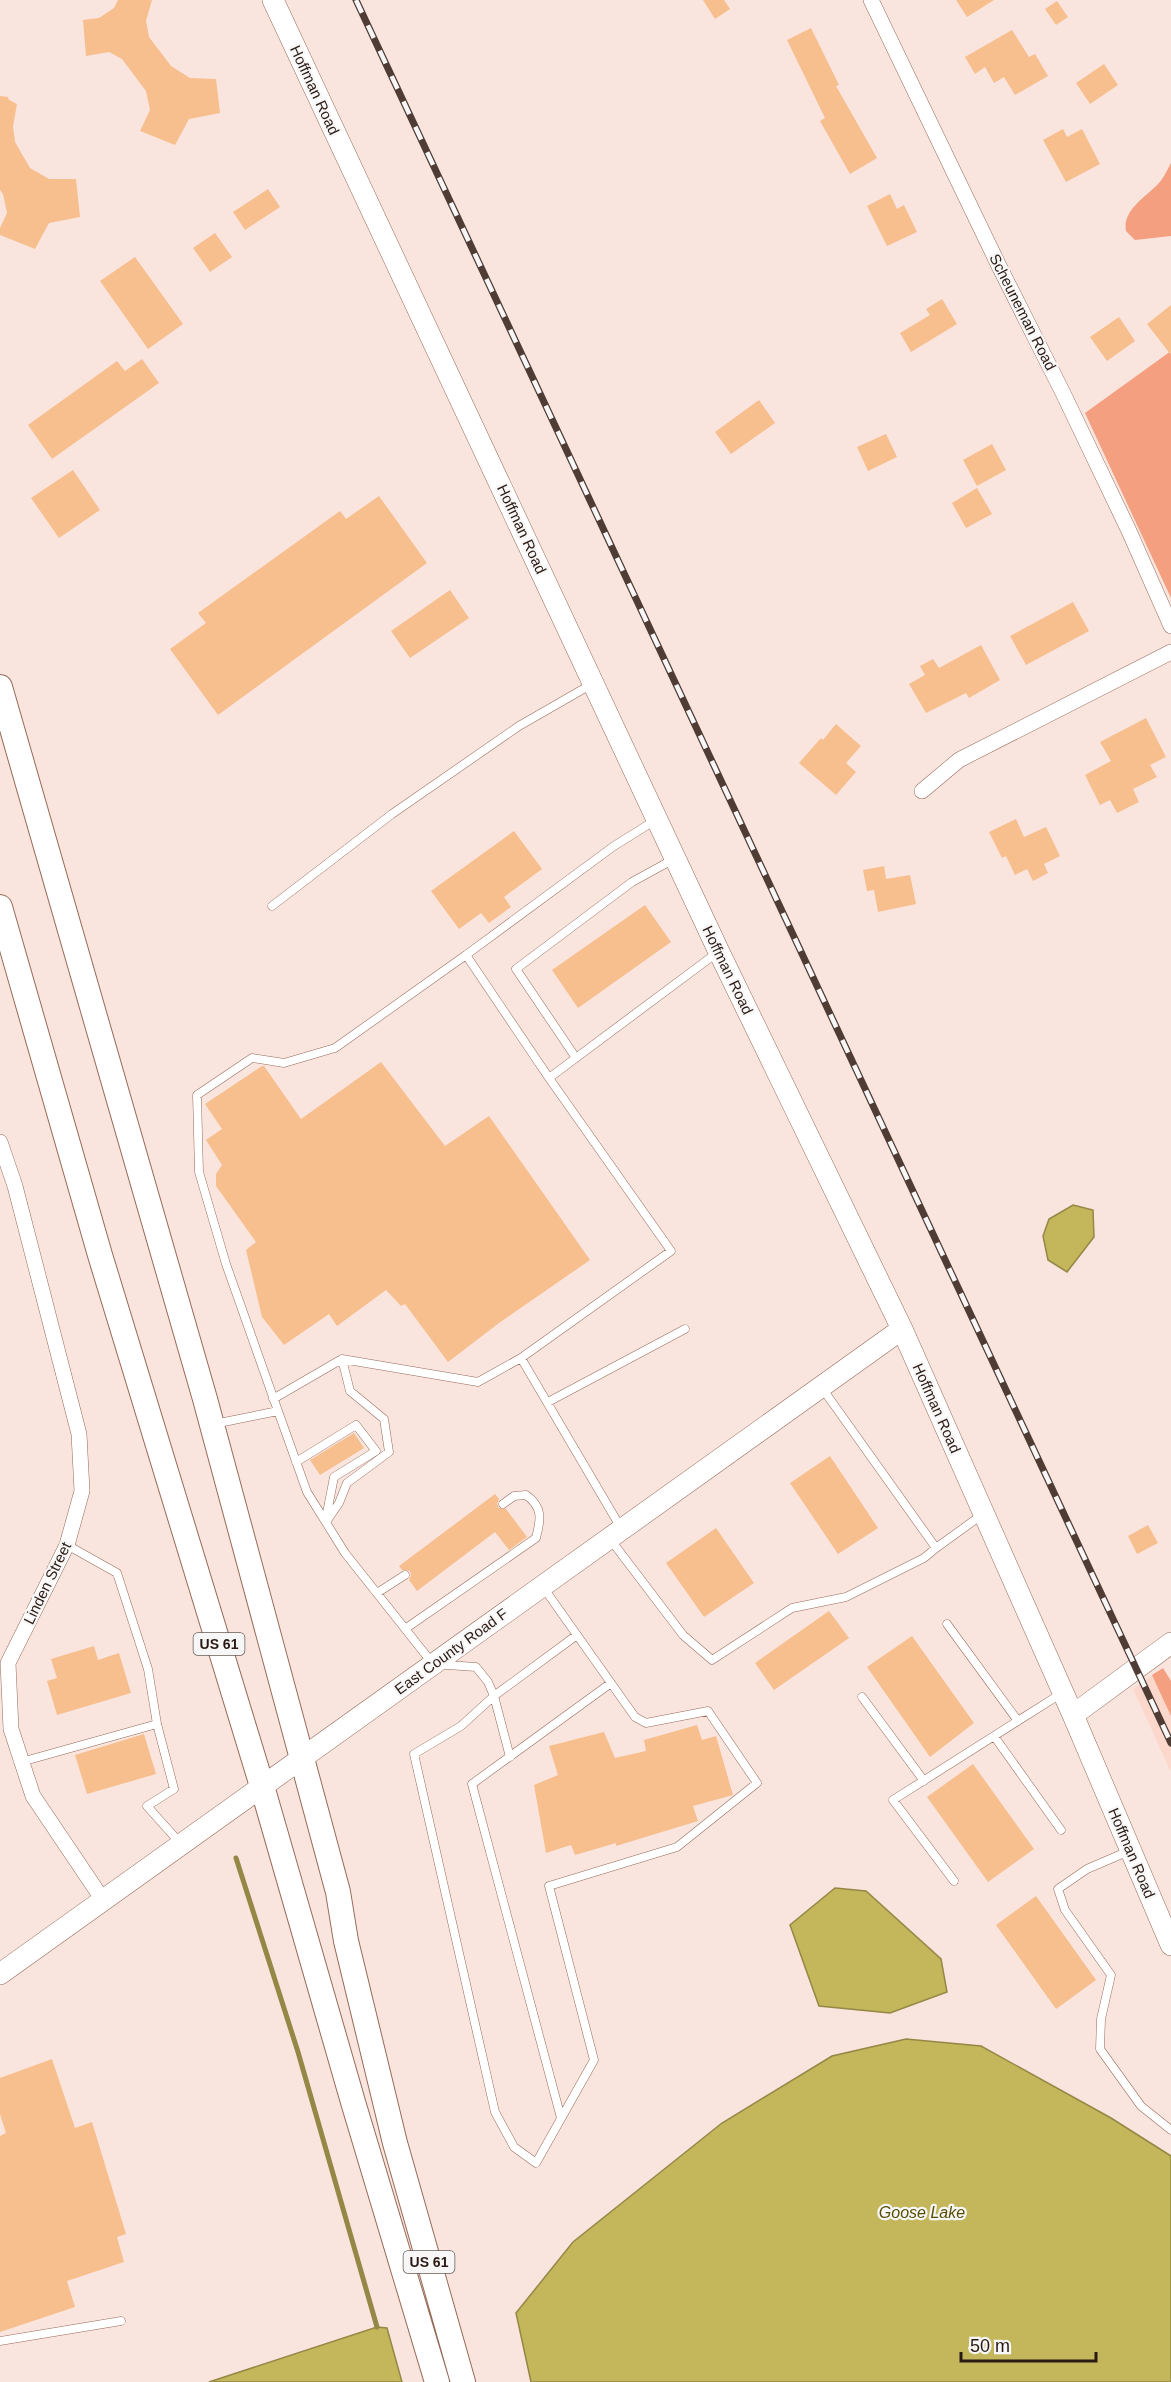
<svg xmlns="http://www.w3.org/2000/svg" width="1171" height="2382" viewBox="0 0 1171 2382" font-family="Arial,sans-serif">
<style>
.built{fill:#fbd8cb}
.green{fill:#f49f7f}
.water{fill:#c3b65b;stroke:#958745;stroke-width:1.5}
.lines{fill:none;stroke-linecap:round;stroke-linejoin:round}
.stream{stroke:#958745;stroke-width:5}
.building{fill:#f7be8e}
.lane-casing{stroke:#966a59;stroke-width:9}
.street-casing{stroke:#966a59;stroke-width:16}
.secondary-casing{stroke:#966a59;stroke-width:22}
.primary-casing{stroke:#966a59;stroke-width:26}
.lane{stroke:#fff;stroke-width:8}
.street{stroke:#fff;stroke-width:15}
.secondary{stroke:#fff;stroke-width:21}
.primary{stroke:#fff;stroke-width:24}
.rail-casing{stroke:#4e3c35;stroke-width:7}
.rail{stroke:#f7f7f7;stroke-width:4.5;stroke-dasharray:14;stroke-linecap:butt}
.labels{text-anchor:middle;dominant-baseline:central;stroke-width:4.5;stroke-linejoin:round;paint-order:stroke}
.shield{fill:#f7f7f7;stroke:#685c57;stroke-width:1.5}
.shield-label{font-size:14px;font-weight:bold;fill:#2b1a13}
.street-label{font-size:15px;fill:#2b1a13;stroke:#f7f7f7}
.water-label{font-size:16px;font-style:italic;fill:#584e04;stroke:#f7f7f7}
</style>
<rect width="100%" height="100%" fill="#fae5de"/>
<!-- built -->
<path class="built" d="M 1153,1675 L 1171,1714 L 1171,1772 L 1133,1689 Z"/>
<!-- green -->
<path class="green" d="M 1171,163 L 1171,236 L 1135,240 L 1126,231 C 1122,210 1146,197 1158,184 C 1164,178 1167,170 1171,163 Z
M 1171,351 L 1171,598 L 1085,413 Z
M 1163,1668 L 1171,1681 L 1171,1716 L 1152,1675 Z"/>
<!-- water -->
<path class="water" d="M 1073,1205 L 1093,1210 L 1094,1237 L 1067,1272 L 1048,1260 L 1043,1236 L 1049,1219 Z
M 835,1888 L 866,1891 L 941,1959 L 947,1992 L 890,2013 L 819,2006 L 790,1925 Z
M 906,2039 L 981,2046 L 1111,2118 L 1171,2156 L 1171,2382 L 531,2382 L 516,2313 L 573,2242 L 722,2123 L 832,2056 Z
M 377,2327 L 387,2328 L 402,2382 L 209,2382 Z"/>
<g class="lines">
<!-- stream -->
<path class="stream" d="M 236,1858 L 298,2052 L 377,2327"/>
</g>
<!-- building -->
<path class="building" d="M 118,0 L 152,0 L 146,21 L 149,37 L 171,66 L 190,78 L 216,79 L 220,113 L 189,119 L 175,145 L 140,131 L 150,110 L 146,91 L 122,59 L 109,52 L 86,56 L 83,20 L 99,18 L 114,8 Z
M 703,0 L 724,0 L 730,9 L 715,19 Z
M 956,0 L 994,0 L 967,17 Z
M 1057,1 L 1068,17 L 1056,25 L 1045,9 Z
M 811,28 L 839,85 L 836,86 L 877,158 L 850,174 L 820,121 L 825,118 L 787,40 Z
M 1012,30 L 1029,57 L 1035,54 L 1048,76 L 1015,95 L 1004,77 L 994,83 L 985,67 L 975,74 L 965,57 Z
M 1104,64 L 1118,85 L 1090,104 L 1076,83 Z
M 0,96 L 8,97 L 9,100 L 17,104 L 13,126 L 15,142 L 30,168 L 49,179 L 76,179 L 80,217 L 49,223 L 35,249 L 0,235 L 0,228 L 7,213 L 3,194 L 0,190 Z
M 1063,129 L 1067,137 L 1082,129 L 1100,164 L 1066,182 L 1043,140 Z
M 268,189 L 280,207 L 245,230 L 233,212 Z
M 890,194 L 897,209 L 904,205 L 917,232 L 887,246 L 867,206 Z
M 215,233 L 232,257 L 210,272 L 193,248 Z
M 135,257 L 183,324 L 148,349 L 100,281 Z
M 942,299 L 957,324 L 911,352 L 900,333 L 930,315 L 926,309 Z
M 1171,305 L 1171,355 L 1147,324 Z
M 1119,317 L 1135,341 L 1107,361 L 1090,337 Z
M 142,359 L 159,383 L 52,459 L 28,425 L 117,361 L 125,371 Z
M 759,400 L 775,423 L 731,454 L 715,432 Z
M 886,434 L 897,457 L 868,471 L 857,447 Z
M 992,444 L 1006,470 L 977,486 L 963,460 Z
M 73,470 L 100,510 L 59,538 L 31,498 Z
M 977,488 L 992,514 L 966,528 L 952,503 Z
M 379,496 L 427,563 L 218,715 L 170,649 L 206,623 L 198,613 L 340,511 L 346,519 Z
M 450,590 L 469,618 L 410,658 L 391,631 Z
M 1073,602 L 1089,631 L 1026,665 L 1010,636 Z
M 981,645 L 1000,680 L 969,698 L 966,693 L 926,713 L 909,684 L 925,675 L 920,666 L 933,659 L 939,668 Z
M 1146,718 L 1166,757 L 1150,765 L 1157,777 L 1133,789 L 1139,802 L 1117,813 L 1110,800 L 1100,805 L 1085,775 L 1111,761 L 1100,742 Z
M 836,724 L 861,746 L 846,763 L 856,772 L 836,795 L 799,763 L 821,738 L 823,740 Z
M 1016,819 L 1024,837 L 1046,827 L 1060,856 L 1044,864 L 1048,873 L 1033,881 L 1027,869 L 1015,875 L 1006,856 L 1002,858 L 989,832 Z
M 514,831 L 542,869 L 504,897 L 511,907 L 489,923 L 481,913 L 459,929 L 431,891 Z
M 884,866 L 886,879 L 910,875 L 916,904 L 878,912 L 874,890 L 867,891 L 863,870 Z
M 645,905 L 671,942 L 578,1008 L 552,970 Z
M 381,1062 L 445,1146 L 489,1116 L 590,1260 L 499,1323 L 448,1362 L 405,1304 L 401,1306 L 386,1290 L 337,1326 L 329,1314 L 284,1345 L 262,1317 L 246,1250 L 256,1242 L 216,1186 L 216,1174 L 222,1165 L 206,1140 L 222,1129 L 205,1104 L 262,1066 L 264,1066 L 301,1119 Z
M 354,1433 L 364,1448 L 320,1475 L 310,1460 Z
M 830,1456 L 878,1528 L 838,1554 L 790,1483 Z
M 495,1494 L 499,1499 L 497,1504 L 499,1508 L 506,1509 L 527,1537 L 509,1550 L 495,1532 L 417,1591 L 409,1580 L 411,1575 L 410,1571 L 402,1570 L 399,1566 Z
M 1148,1525 L 1158,1543 L 1137,1554 L 1128,1536 Z
M 716,1528 L 754,1583 L 704,1617 L 666,1563 Z
M 829,1611 L 849,1638 L 774,1690 L 755,1663 Z
M 912,1636 L 974,1723 L 930,1757 L 867,1667 Z
M 94,1646 L 98,1660 L 119,1653 L 131,1693 L 57,1715 L 47,1681 L 57,1678 L 51,1659 Z
M 697,1725 L 702,1740 L 716,1736 L 733,1795 L 693,1806 L 698,1821 L 616,1846 L 616,1843 L 575,1855 L 571,1845 L 546,1853 L 534,1785 L 558,1775 L 549,1746 L 604,1732 L 615,1758 L 646,1751 L 644,1740 Z
M 144,1734 L 156,1774 L 87,1794 L 75,1755 Z
M 973,1764 L 1034,1849 L 988,1882 L 927,1797 Z
M 1036,1896 L 1096,1980 L 1056,2009 L 996,1925 Z
M 52,2059 L 75,2128 L 92,2122 L 126,2234 L 117,2237 L 124,2262 L 67,2281 L 75,2307 L 0,2332 L 0,2136 L 6,2133 L 0,2114 L 0,2078 Z"/>
<g class="lines">
<!-- lane casing -->
<g class="lane-casing">
<path id="lane" d="M 272,906 L 392,814 L 519,726 L 592,684
M 576,1058 L 516,969 L 632,882 L 674,859
M 549,1078 L 466,955 L 614,846 L 654,821
M 822,1388 L 936,1548 L 983,1514
M 273,1399 L 342,1359 L 478,1382 L 521,1358
M 548,1402 L 685,1329
M 278,1411 L 226,1264 L 199,1172 L 197,1095 L 252,1058 L 284,1063 L 335,1048 L 466,955
M 214,1424 L 278,1411 L 307,1492 L 345,1553 L 433,1664 L 476,1667 L 488,1682 L 494,1696 L 510,1757
M 296,1462 L 356,1425 L 376,1451 L 334,1477 L 326,1518
M 326,1522 L 339,1503 L 347,1483 L 389,1452 L 384,1419 L 350,1391 L 342,1359
M 621,1528 L 521,1358 L 671,1251 L 549,1078 L 718,952
M 610,1539 L 683,1635 L 712,1660 L 792,1608 L 846,1597 L 924,1558 L 936,1548
M 67,1545 L 117,1573 L 148,1669 L 157,1724 L 174,1789 L 147,1806 L 180,1843
M 543,1587 L 635,1717 L 646,1723 L 708,1711 L 757,1783 L 677,1847 L 549,1886 L 594,2060 L 536,2163 L 514,2147 L 495,2112 L 414,1754 L 461,1726 L 494,1696 L 577,1635
M 377,1593 L 405,1575
M 947,1624 L 1018,1721
M 405,1629 L 536,1538 C 541,1519 543,1507 526,1495 L 514,1496 L 503,1504
M 862,1697 L 924,1781
M 994,1736 L 1061,1830
M 21,1762 L 157,1724
M 1129,1851 L 1087,1869 L 1058,1889 L 1065,1910 L 1111,1975 L 1101,2019 L 1100,2049 L 1141,2106 L 1171,2130
M 954,1881 L 893,1800 L 1062,1693
M 561,2118 L 472,1784 L 611,1683
M 0,2341 L 121,2321"/>
</g>
<!-- street casing -->
<g class="street-casing">
<path id="street" d="M 871,0 L 999,266 L 1063,393 L 1129,531 L 1171,626
M 922,791 L 959,760 L 1171,652
M 0,1142 L 15,1186 L 79,1434 L 82,1491 L 67,1545 L 8,1663 L 11,1729 L 33,1796 L 103,1900"/>
</g>
<!-- secondary casing -->
<g class="secondary-casing">
<path id="secondary" d="M 273,0 L 719,952 L 902,1329 L 1073,1715 L 1171,1945
M 1073,1715 L 1171,1643
M 0,1974 L 902,1329"/>
</g>
<!-- primary casing -->
<g class="primary-casing">
<path id="primary" d="M 0,687 L 205,1399 L 338,1892 L 346,1941 L 395,2143 L 463,2382
M 0,907 L 100,1255 L 262,1786 L 353,2102 L 437,2382"/>
</g>
<!-- lane -->
<use href="#lane" class="lane"/>
<!-- street -->
<use href="#street" class="street"/>
<!-- secondary -->
<use href="#secondary" class="secondary"/>
<!-- primary -->
<use href="#primary" class="primary"/>
<!-- rail casing -->
<g class="rail-casing">
<path id="rail" d="M 356,0 L 1171,1743"/>
</g>
<!-- rail -->
<use href="#rail" class="rail"/>
</g>
<g class="labels">
<!-- shield labels -->
<g class="shield">
<rect x="193.5" y="1633" width="51" height="22" rx="4.5"/>
<rect x="403.5" y="2251" width="51" height="22" rx="4.5"/>
</g>
<g class="shield-label">
<text x="219" y="1644">US 61</text>
<text x="429" y="2262">US 61</text>
</g>
<!-- street labels -->
<g class="street-label">
<text transform="translate(315 90) rotate(65)">Hoffman Road</text>
<text transform="translate(1023 312) rotate(63)">Scheuneman Road</text>
<text transform="translate(522 529) rotate(65)">Hoffman Road</text>
<text transform="translate(728 970) rotate(64)">Hoffman Road</text>
<text transform="translate(937 1408) rotate(66)">Hoffman Road</text>
<text transform="translate(47 1583) rotate(-64)">Linden Street</text>
<text transform="translate(451 1651) rotate(-36)">East County Road F</text>
<text transform="translate(1132 1853) rotate(67)">Hoffman Road</text>
</g>
<!-- water labels -->
<g class="water-label">
<text x="922" y="2212">Goose Lake</text>
</g>
</g>
<!-- scale -->
<path d="M961 2352v9h135v-9" fill="none" stroke="#2b1a13" stroke-width="3"/>
<text x="970" y="2352" font-size="18" fill="#2b1a13" stroke="#f7f7f7" stroke-width="4.5" paint-order="stroke">50 m</text>
</svg>
